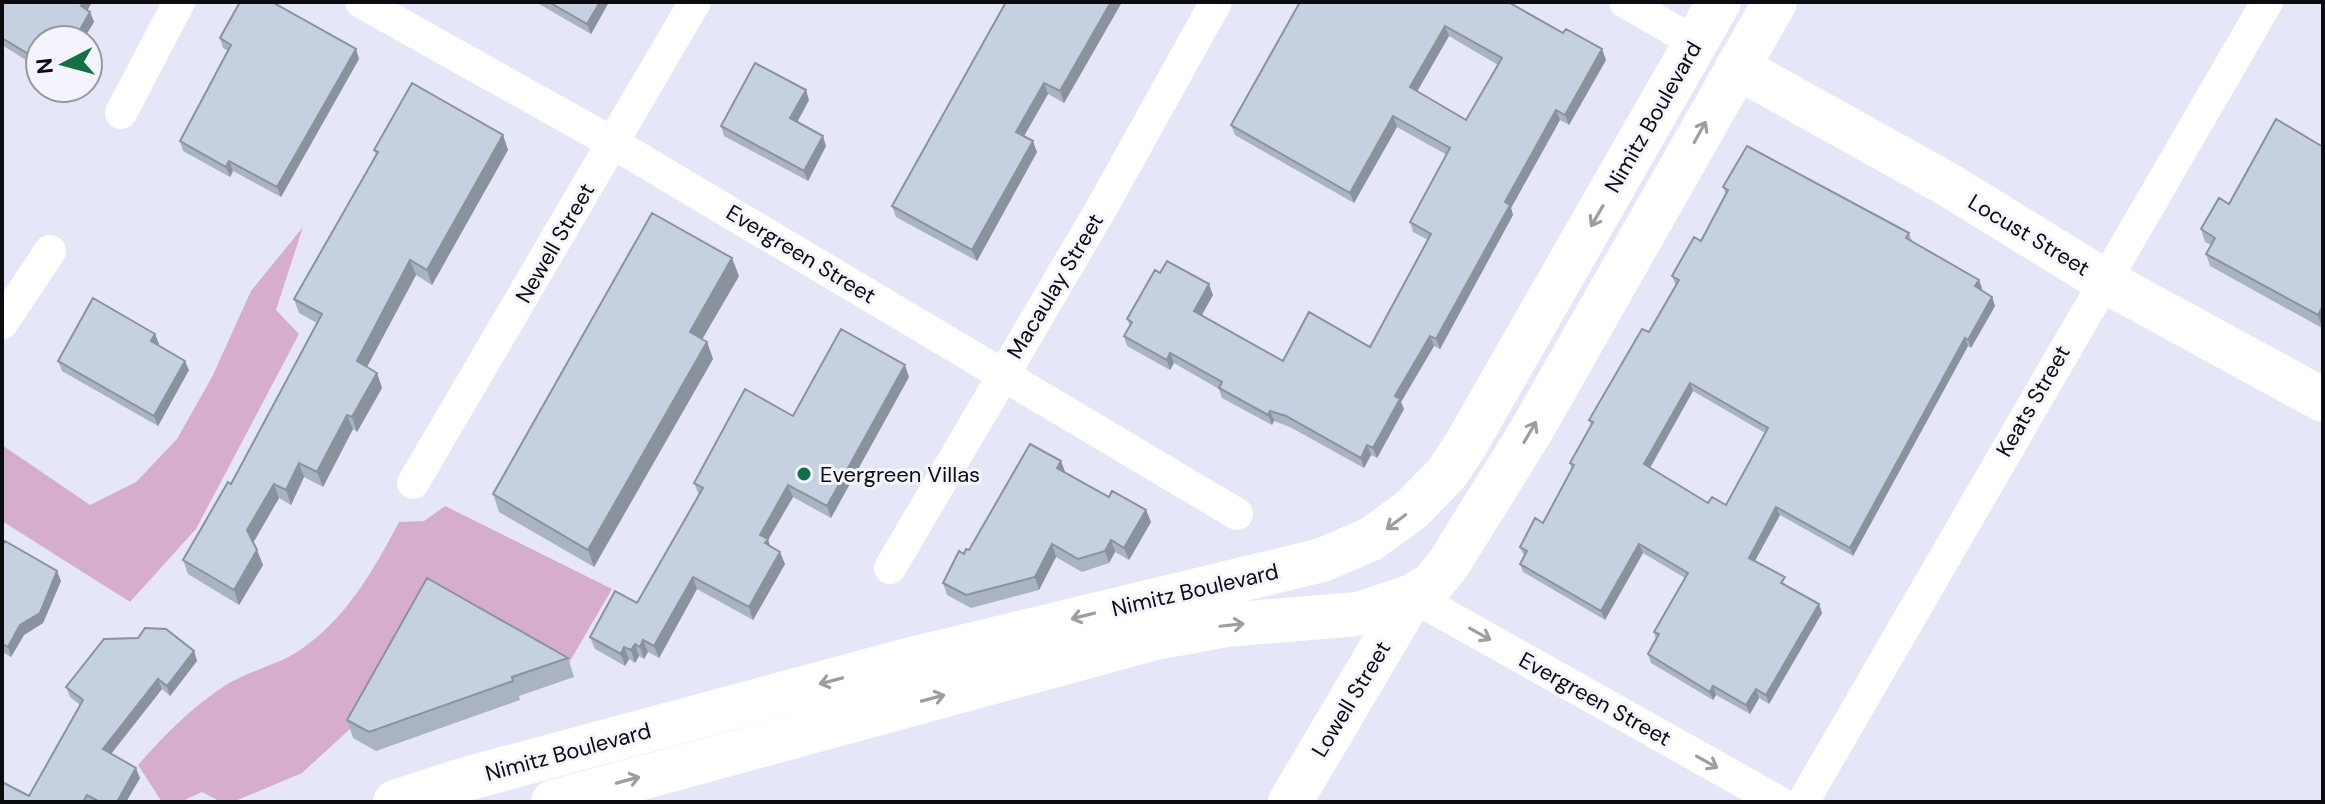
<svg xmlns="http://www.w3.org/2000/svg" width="2325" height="804" viewBox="0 0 2325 804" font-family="'DM Sans',sans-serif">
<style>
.green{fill:#d7adce}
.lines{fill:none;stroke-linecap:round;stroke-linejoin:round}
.street{stroke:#fff;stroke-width:32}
.secondary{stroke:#fff;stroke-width:44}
.primary{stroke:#fff;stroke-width:44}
.wall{fill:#a9b3c1;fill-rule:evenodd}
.shaded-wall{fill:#8a929d}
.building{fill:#c5d0e0;stroke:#8a929d;stroke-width:2;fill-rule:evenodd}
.oneway{stroke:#9d9ea0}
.poi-dot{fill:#137045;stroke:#f4f5fc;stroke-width:3}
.labels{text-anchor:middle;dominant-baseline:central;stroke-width:6;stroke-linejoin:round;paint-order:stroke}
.street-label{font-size:22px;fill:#0b0c12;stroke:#f4f5fc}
.poi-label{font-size:22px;fill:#0b0c12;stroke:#f4f5fc;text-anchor:start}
</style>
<rect width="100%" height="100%" fill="#e5e7f9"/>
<!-- green -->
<path class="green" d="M 303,227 L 276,310 L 299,334 L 196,529 L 130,602 L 2,521 L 2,445 L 90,505 L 136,482 L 177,439 L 212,377 L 251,291 Z
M 445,506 L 612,589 L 566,668 L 429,590 L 350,729 L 302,773 L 233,802 L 221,802 L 202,792 L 180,802 L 162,802 L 138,765 C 166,733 193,706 229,683 C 250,671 276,665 297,652 C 345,621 373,571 399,522 L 424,521 Z"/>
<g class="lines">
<!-- street -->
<path class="street" d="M 361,2 L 613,143 L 1237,514
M 1625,2 L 1696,43
M 121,113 L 179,2
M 2,323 L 50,251
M 413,483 L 695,2
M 890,568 L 1101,209 L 1216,2
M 1412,596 L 1779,802
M 1803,802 L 2267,2"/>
<!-- secondary -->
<path class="secondary" d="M 1737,67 L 1947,184 L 2103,280 L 2323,400
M 1290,802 L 1412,596"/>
<!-- primary -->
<path class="primary" d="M 395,802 L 466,779 L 904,661 L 1322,560 L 1371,539 L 1411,510 L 1447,473 L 1466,444 L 1719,2
M 553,802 L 1155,638 L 1226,625 L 1358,614 L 1412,596 L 1432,584 L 1449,563 L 1531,431 L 1775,2"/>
</g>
<!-- wall -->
<path class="wall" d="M 2,2 L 92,2 L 87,11 L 90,12 L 94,22 L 83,40 L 40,40 L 40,69 L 2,45 Z
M 538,2 L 609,2 L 591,34 L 539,4 Z
M 1006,2 L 1122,2 L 1064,103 L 1048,94 L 1024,136 L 1037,152 L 977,261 L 896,217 L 892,206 Z
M 1300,2 L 1563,33 L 1602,49 L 1606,60 L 1569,125 L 1560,120 L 1511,208 L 1513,215 L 1440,349 L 1434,346 L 1401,402 L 1404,409 L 1377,458 L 1371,455 L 1364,468 L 1290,427 L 1274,421 L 1272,425 L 1222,398 L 1219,389 L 1174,363 L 1170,370 L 1127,346 L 1124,336 L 1130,326 L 1127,319 L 1160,273 L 1213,295 L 1201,315 L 1283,361 L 1370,347 L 1428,240 L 1413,232 L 1410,222 L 1447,155 L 1397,127 L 1354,203 L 1235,135 L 1231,125 ZM 1449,36 L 1498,65 L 1466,120 L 1417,91 Z
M 220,38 L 359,59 L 281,197 L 233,171 L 230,177 L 183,151 L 180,141 L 228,51 L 223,48 Z
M 809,100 L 797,122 L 826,146 L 808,181 L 724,136 L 721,126 Z
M 503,135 L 508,150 L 432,285 L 416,275 L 367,367 L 377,373 L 382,388 L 357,432 L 353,429 L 323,487 L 304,477 L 291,505 L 279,498 L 253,542 L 263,565 L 239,605 L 188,574 L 183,560 L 231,484 L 317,323 L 299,313 L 294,299 L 376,155 L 374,150 Z
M 2323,147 L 2322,328 L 2210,266 L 2206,254 L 2211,245 L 2205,242 L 2201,229 L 2229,204 Z
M 1723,187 L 1909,233 L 1912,241 L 1982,288 L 1981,290 L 1992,297 L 1995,306 L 1971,348 L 1968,346 L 1853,556 L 1780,515 L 1755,561 L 1788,586 L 1819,604 L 1822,613 L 1769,704 L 1759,698 L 1750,714 L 1716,695 L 1713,700 L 1651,663 L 1648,654 L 1656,639 L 1654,632 L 1685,578 L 1643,553 L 1605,620 L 1523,572 L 1520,564 L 1524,556 L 1520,547 L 1543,523 L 1572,469 L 1570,463 L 1591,425 L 1589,420 L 1649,332 L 1676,286 L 1672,276 L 1701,241 L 1726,194 ZM 1693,391 L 1765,433 L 1726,505 L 1708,503 L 1650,468 Z
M 739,276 L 702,339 L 707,342 L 713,359 L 594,567 L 499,512 L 493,494 Z
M 155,334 L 159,344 L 158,345 L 189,370 L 158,426 L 62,371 L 58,361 Z
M 909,377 L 831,518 L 793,497 L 768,540 L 770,546 L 785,564 L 753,620 L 697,589 L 659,658 L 648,652 L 644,659 L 639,656 L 635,663 L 629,659 L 625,666 L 595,649 L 590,637 L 637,603 L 699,495 L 694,483 L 793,416 Z
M 1066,473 L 1109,497 L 1146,510 L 1151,522 L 1129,560 L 1115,552 L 1109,563 L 1082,572 L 1056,557 L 1039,590 L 971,608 L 947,595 L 943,583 L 964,554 Z
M 2,546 L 61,581 L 43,623 L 24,635 L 11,657 L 2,652 Z
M 138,638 L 194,651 L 197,661 L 170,696 L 162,689 L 111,754 L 140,778 L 126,802 L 2,802 L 29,796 L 80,705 L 70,697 L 66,687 Z
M 568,658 L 574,677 L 519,696 L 520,700 L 376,751 L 353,738 L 347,720 Z"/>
<!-- shaded-wall -->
<path class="shaded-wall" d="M 83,2 L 92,2 L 84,16 L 81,6 Z
M 600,2 L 609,2 L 591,34 L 587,24 Z
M 1111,2 L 1122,2 L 1064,103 L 1060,91 Z
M 90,12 L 94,22 L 83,40 L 74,40 Z
M 1445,26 L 1449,36 L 1414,97 L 1410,87 Z
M 356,49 L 359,59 L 281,197 L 277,187 Z
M 1602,49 L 1606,60 L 1569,125 L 1565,115 Z
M 1044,83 L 1048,94 L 1020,143 L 1016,132 Z
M 806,90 L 809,100 L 794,128 L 790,118 Z
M 1556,110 L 1560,120 L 1511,208 L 1513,215 L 1440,349 L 1436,339 L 1505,202 Z
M 1393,116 L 1397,127 L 1354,203 L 1350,193 Z
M 503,135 L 508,150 L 432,285 L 427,270 Z
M 823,136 L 826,146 L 808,181 L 804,171 Z
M 1033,141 L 1037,152 L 977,261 L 972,250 Z
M 229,161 L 233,171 L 230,177 L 226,167 Z
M 732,258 L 739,276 L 696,350 L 690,332 Z
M 410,260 L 416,275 L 362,376 L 357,361 Z
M 1979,280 L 1982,288 L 1978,295 L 1975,286 Z
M 1209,284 L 1213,295 L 1198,322 L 1194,311 Z
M 1992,297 L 1995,306 L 1971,348 L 1968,340 Z
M 2323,306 L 2323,326 L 2322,328 L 2318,315 Z
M 155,334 L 159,344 L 155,351 L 151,341 Z
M 1430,336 L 1434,346 L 1401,402 L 1404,409 L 1377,458 L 1373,448 L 1395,396 Z
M 1965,338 L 1968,346 L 1853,556 L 1850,548 Z
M 707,342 L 713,359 L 594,567 L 588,550 Z
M 1170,353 L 1174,363 L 1170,370 L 1167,360 Z
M 185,361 L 189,370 L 158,426 L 154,416 Z
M 905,365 L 909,377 L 831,518 L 827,506 Z
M 377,373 L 382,388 L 357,432 L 352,417 Z
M 1690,383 L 1693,391 L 1647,473 L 1644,464 Z
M 1270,411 L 1274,421 L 1272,425 L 1268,415 Z
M 347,415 L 353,429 L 323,487 L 317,472 Z
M 1367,445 L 1371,455 L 1364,468 L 1361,458 Z
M 1061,461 L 1066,474 L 1057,468 Z
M 299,463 L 304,477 L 291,505 L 286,490 Z
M 274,484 L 279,498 L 252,545 L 247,530 Z
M 788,485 L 793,497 L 768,540 L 772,552 L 760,535 Z
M 1776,507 L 1780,515 L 1752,566 L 1749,558 Z
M 1146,510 L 1151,522 L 1129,560 L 1124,548 Z
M 1111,540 L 1115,552 L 1109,563 L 1105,551 Z
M 1052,544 L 1056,557 L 1039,590 L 1035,577 Z
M 1639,544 L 1643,553 L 1605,620 L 1601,611 Z
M 257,550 L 263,565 L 239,605 L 234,590 Z
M 780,552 L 785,564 L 753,620 L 749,607 Z
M 57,571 L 61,581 L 43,623 L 24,635 L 11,657 L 8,647 L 20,625 Z
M 693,577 L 697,589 L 659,658 L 654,646 Z
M 1819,604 L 1822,613 L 1769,704 L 1766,695 Z
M 643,640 L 648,652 L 644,659 L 640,647 Z
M 635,644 L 639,656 L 635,663 L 631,650 Z
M 624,647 L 629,659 L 625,666 L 621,654 Z
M 194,651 L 197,661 L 170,696 L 167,686 Z
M 158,679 L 162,689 L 107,759 L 103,749 Z
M 1713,686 L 1716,695 L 1713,700 L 1710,692 Z
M 1756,689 L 1759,698 L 1750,714 L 1746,705 Z
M 136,768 L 140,778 L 126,802 L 117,802 Z"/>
<!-- building -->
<path class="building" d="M 2,2 L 83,2 L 81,6 L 90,12 L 74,40 L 40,40 L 40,61 L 2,38 Z
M 240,2 L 272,2 L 356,49 L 277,187 L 229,161 L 226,167 L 180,141 L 231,45 L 220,38 Z
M 549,2 L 600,2 L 587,24 Z
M 1006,2 L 1111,2 L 1060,91 L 1044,83 L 1016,132 L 1033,141 L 972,250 L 892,206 Z
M 1300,2 L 1508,2 L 1563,33 L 1566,29 L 1602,49 L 1565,115 L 1556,110 L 1505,202 L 1510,205 L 1436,339 L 1430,336 L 1395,396 L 1400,399 L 1373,448 L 1367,445 L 1361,458 L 1286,416 L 1270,411 L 1268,415 L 1219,388 L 1222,382 L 1170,353 L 1167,360 L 1124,336 L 1132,322 L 1127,319 L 1155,270 L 1160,273 L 1167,261 L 1209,284 L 1194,311 L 1283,361 L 1309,312 L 1370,347 L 1431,234 L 1410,222 L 1450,148 L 1393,116 L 1350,193 L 1231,125 ZM 1445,26 L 1502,58 L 1466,120 L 1410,87 Z
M 755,63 L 806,90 L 790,118 L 823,136 L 804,171 L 721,126 Z
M 412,83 L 503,135 L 427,270 L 410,260 L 357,361 L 377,373 L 352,417 L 347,415 L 317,472 L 299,463 L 286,490 L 274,484 L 247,530 L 257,550 L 234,590 L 183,560 L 228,482 L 231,484 L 322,314 L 294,299 L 378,152 L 374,150 Z
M 2276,119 L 2323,147 L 2323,306 L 2318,315 L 2206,254 L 2215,238 L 2201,229 L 2219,198 L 2229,204 Z
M 1747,146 L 1909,233 L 1906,238 L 1979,280 L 1975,286 L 1992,297 L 1968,340 L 1965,338 L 1850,548 L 1776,507 L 1749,558 L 1785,577 L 1781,583 L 1819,604 L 1766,695 L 1756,689 L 1746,705 L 1713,686 L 1710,692 L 1648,654 L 1659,634 L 1654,632 L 1688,573 L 1639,544 L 1601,611 L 1520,564 L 1527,551 L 1520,547 L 1535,518 L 1543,523 L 1574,465 L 1570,463 L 1593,422 L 1589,420 L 1642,329 L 1649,332 L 1679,280 L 1672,276 L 1694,237 L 1701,241 L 1728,190 L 1723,187 ZM 1690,383 L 1768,428 L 1726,505 L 1712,497 L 1708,503 L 1644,464 Z
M 652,213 L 732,258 L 690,332 L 707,342 L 588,550 L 493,494 Z
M 93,298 L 155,334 L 151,341 L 185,361 L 154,416 L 58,361 Z
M 841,329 L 905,365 L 827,506 L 788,485 L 760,535 L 768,539 L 765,543 L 780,552 L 749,607 L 693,577 L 654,646 L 643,640 L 640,647 L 635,644 L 631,650 L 624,647 L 621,654 L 590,637 L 615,591 L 637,603 L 703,488 L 694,483 L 745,389 L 793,416 Z
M 1030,444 L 1061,461 L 1057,468 L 1109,497 L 1112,491 L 1146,510 L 1124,548 L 1111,540 L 1105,551 L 1078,559 L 1052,544 L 1035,577 L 966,595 L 943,583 L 959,551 L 964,554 L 966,549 L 969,550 Z
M 5,541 L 57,571 L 40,613 L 20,625 L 8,647 L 2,644 L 2,546 Z
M 427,578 L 568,658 L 512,677 L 513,681 L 369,732 L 347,720 Z
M 145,628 L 166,629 L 194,651 L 167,686 L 158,679 L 103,749 L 136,768 L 117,802 L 100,802 L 87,795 L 83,802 L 2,802 L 2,782 L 29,796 L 83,700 L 66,687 L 104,639 L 138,638 Z"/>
<!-- one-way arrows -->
<defs><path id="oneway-shaft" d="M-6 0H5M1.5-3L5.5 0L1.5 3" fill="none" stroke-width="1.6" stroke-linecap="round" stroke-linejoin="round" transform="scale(2)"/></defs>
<g class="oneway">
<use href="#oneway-shaft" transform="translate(1700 132) rotate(-61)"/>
<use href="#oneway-shaft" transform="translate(1597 216) rotate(120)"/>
<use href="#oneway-shaft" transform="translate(1530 432) rotate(-60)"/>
<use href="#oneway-shaft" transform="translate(1396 522) rotate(143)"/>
<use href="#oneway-shaft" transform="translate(1083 616) rotate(166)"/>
<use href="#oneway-shaft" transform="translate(1232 625) rotate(-6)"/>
<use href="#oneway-shaft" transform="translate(1480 634) rotate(29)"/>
<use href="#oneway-shaft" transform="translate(831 681) rotate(165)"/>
<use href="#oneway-shaft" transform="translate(933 698) rotate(-15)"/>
<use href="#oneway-shaft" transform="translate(1707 762) rotate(29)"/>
<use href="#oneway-shaft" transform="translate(628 780) rotate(-15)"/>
</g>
<!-- markers -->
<circle class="poi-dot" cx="804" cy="474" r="8"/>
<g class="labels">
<!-- street labels -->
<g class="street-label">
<text transform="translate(1653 117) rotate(-60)">Nimitz Boulevard</text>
<text transform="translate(2029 235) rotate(31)">Locust Street</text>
<text transform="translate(555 243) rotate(-60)">Newell Street</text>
<text transform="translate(801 254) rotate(31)">Evergreen Street</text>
<text transform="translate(1055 286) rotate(-59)">Macaulay Street</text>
<text transform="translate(2033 401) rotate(-60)">Keats Street</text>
<text transform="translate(1195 590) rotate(-13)">Nimitz Boulevard</text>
<text transform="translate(1351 699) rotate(-59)">Lowell Street</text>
<text transform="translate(1595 699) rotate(29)">Evergreen Street</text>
<text transform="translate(568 752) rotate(-15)">Nimitz Boulevard</text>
</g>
<!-- poi labels -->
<g class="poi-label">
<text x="820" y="474">Evergreen Villas</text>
</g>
</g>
<!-- border -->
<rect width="2325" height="804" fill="none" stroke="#0b0c12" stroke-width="8"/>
<!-- north arrow -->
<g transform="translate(64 64) rotate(264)"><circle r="38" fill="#f4f5fc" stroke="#97989e" stroke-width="2"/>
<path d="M0-6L14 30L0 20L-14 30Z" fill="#137045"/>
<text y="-12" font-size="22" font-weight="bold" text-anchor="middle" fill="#0b0c12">N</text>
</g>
</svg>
